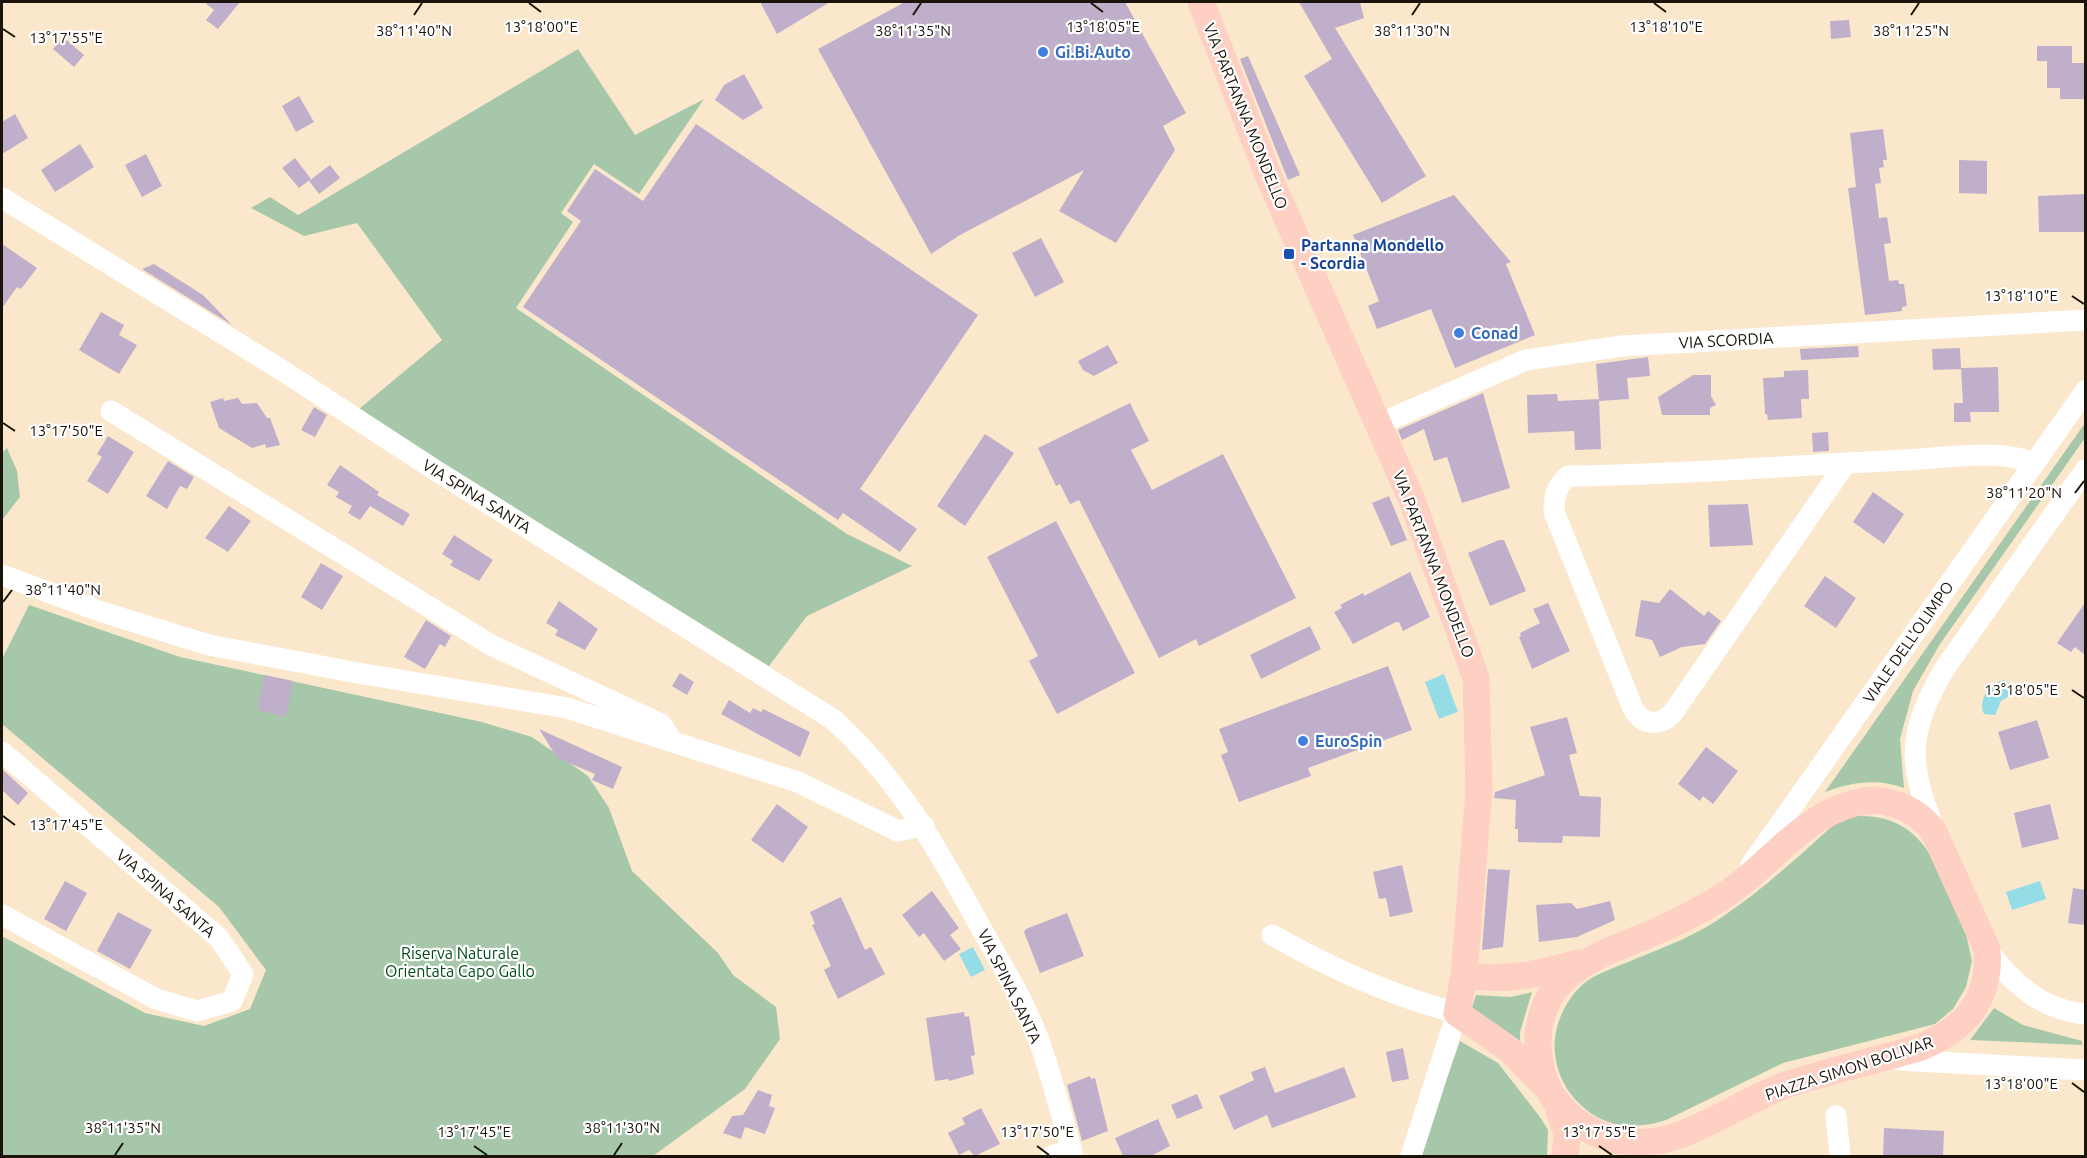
<svg xmlns="http://www.w3.org/2000/svg" width="2087" height="1158" viewBox="0 0 2087 1158" font-family="Ubuntu,sans-serif">
<style>
.green{fill:#a7c7aa}
.water{fill:#95dde6}
.building{fill:#c0afca}
.lines{fill:none;stroke-linecap:round;stroke-linejoin:round}
.minor{stroke:#fff;stroke-width:21}
.major{stroke:#fdd0c3;stroke-width:27}
.ticks{fill:none;stroke:#1a140a;stroke-width:2}
.shop-dot{fill:#3f7fe0;stroke:#fff;stroke-width:2}
.transit-dot{fill:#1a4fb4;stroke:#fff;stroke-width:2}
.labels{text-anchor:middle;dominant-baseline:central;stroke-width:4.5;stroke-linejoin:round;paint-order:stroke}
.shop-label{font-size:16px;font-weight:bold;fill:#366cbe;stroke:#fff;text-anchor:start}
.street-label{font-size:16px;fill:#1a140a;stroke:#fff}
.transit-label{font-size:16px;font-weight:bold;fill:#164399;stroke:#fff;text-anchor:start}
.park-label{font-size:16px;fill:#034b19;stroke:#fff}
.ticks-label{font-size:15px;text-anchor:middle;fill:#1a140a;stroke:#fff;stroke-width:4.5;stroke-linejoin:round;paint-order:stroke}
</style>
<rect width="100%" height="100%" fill="#fbe8cc"/>
<!-- green -->
<path class="green" d="M 578,49 L 635,135 L 704,99 L 639,194 L 594,164 L 561,213 L 573,222 L 516,308 L 847,534 L 912,566 L 807,616 L 769,666 L 474,484 L 359,409 L 442,340 L 357,223 L 304,236 L 251,208 L 270,197 L 298,215 Z
M 2085,423 L 2085,438 L 1940,644 L 1913,691 L 1900,739 L 1904,788 C 1879,778 1850,782 1825,792 Z
M 7,448 L 17,471 L 20,497 L 2,520 L 2,453 Z
M 29,605 L 180,657 L 482,722 L 532,737 L 588,776 L 609,808 L 632,871 L 718,953 L 733,975 L 776,1007 L 780,1039 L 745,1089 L 653,1156 L 2,1156 L 2,936 L 145,1013 L 204,1026 L 250,1009 L 266,970 L 219,907 L 2,724 L 2,659 Z
M 1856,816 C 1930,813 1941,879 1966,934 L 1972,961 L 1966,987 L 1953,1009 L 1935,1024 L 1783,1063 L 1666,1120 C 1642,1128 1614,1129 1592,1114 C 1571,1099 1558,1080 1555,1054 C 1552,1029 1564,1002 1582,985 C 1597,972 1618,967 1635,959 C 1665,947 1699,934 1725,915 C 1762,890 1797,858 1830,828 L 1843,820 Z
M 1532,992 L 1520,1032 L 1520,1045 L 1471,1011 L 1476,995 L 1511,997 Z
M 1994,1008 L 2023,1025 L 2082,1041 L 2082,1045 L 1970,1040 Z
M 1460,1041 L 1498,1063 L 1540,1117 L 1548,1130 L 1547,1156 L 1419,1156 Z"/>
<!-- water -->
<path class="water" d="M 1444,674 L 1458,712 L 1439,719 L 1425,682 Z
M 2004,680 L 2011,685 L 2012,694 L 2001,701 L 1995,715 L 1984,714 C 1977,701 1990,683 2004,680 Z
M 2040,881 L 2046,899 L 2012,910 L 2006,892 Z
M 973,947 L 985,970 L 971,977 L 959,954 Z"/>
<!-- building -->
<path class="building" d="M 204,2 L 240,2 L 218,29 L 206,20 L 214,10 Z
M 760,2 L 830,2 L 777,34 Z
M 905,2 L 1125,2 L 1186,113 L 1163,126 L 1175,150 L 1116,243 L 1059,211 L 1084,170 L 960,235 L 931,254 L 818,49 Z
M 1299,2 L 1360,2 L 1364,18 L 1335,28 L 1426,176 L 1382,203 L 1304,76 L 1332,59 Z
M 1849,20 L 1851,37 L 1831,39 L 1830,21 Z
M 63,37 L 84,55 L 74,67 L 53,49 Z
M 2037,46 L 2072,46 L 2072,63 L 2085,63 L 2085,99 L 2060,99 L 2060,88 L 2047,88 L 2047,61 L 2037,61 Z
M 1248,56 L 1300,175 L 1288,180 L 1240,59 Z
M 744,74 L 763,108 L 743,120 L 715,100 L 724,85 Z
M 299,96 L 314,122 L 296,132 L 282,106 Z
M 15,114 L 28,138 L 2,154 L 2,122 Z
M 696,124 L 978,315 L 860,489 L 917,529 L 900,552 L 843,513 L 838,520 L 523,307 L 581,221 L 567,211 L 595,169 L 643,201 Z
M 1883,129 L 1887,160 L 1883,160 L 1884,167 L 1879,168 L 1881,183 L 1875,184 L 1879,218 L 1887,217 L 1891,243 L 1884,244 L 1889,281 L 1898,280 L 1899,284 L 1904,284 L 1907,306 L 1902,307 L 1902,311 L 1865,315 L 1848,188 L 1856,187 L 1850,133 Z
M 80,144 L 94,167 L 55,192 L 41,170 Z
M 146,154 L 162,186 L 142,197 L 125,165 Z
M 295,158 L 311,179 L 299,188 L 282,168 Z
M 1959,160 L 1987,161 L 1987,194 L 1959,193 Z
M 330,165 L 340,178 L 319,194 L 309,181 Z
M 2085,194 L 2085,232 L 2039,232 L 2038,196 Z
M 1454,195 L 1511,262 L 1506,264 L 1535,335 L 1455,368 L 1431,309 L 1377,329 L 1368,306 L 1379,301 L 1353,235 Z
M 1041,238 L 1064,282 L 1035,297 L 1012,253 Z
M 2,244 L 37,268 L 21,289 L 17,287 L 2,308 Z
M 154,264 L 203,295 L 232,325 L 142,269 Z
M 101,312 L 124,325 L 119,335 L 137,345 L 119,374 L 79,350 Z
M 1108,345 L 1118,363 L 1094,376 L 1083,370 L 1078,361 Z
M 1858,346 L 1859,357 L 1801,360 L 1800,349 Z
M 1960,348 L 1961,369 L 1933,370 L 1932,349 Z
M 1648,357 L 1650,376 L 1627,378 L 1629,399 L 1599,401 L 1596,364 Z
M 1998,367 L 1999,412 L 1970,412 L 1971,422 L 1954,422 L 1954,403 L 1963,403 L 1961,368 Z
M 1808,370 L 1809,399 L 1801,399 L 1802,418 L 1768,420 L 1767,414 L 1765,414 L 1763,378 L 1784,377 L 1784,371 Z
M 1693,375 L 1711,375 L 1711,396 L 1716,405 L 1710,408 L 1710,415 L 1662,415 L 1658,397 Z
M 1483,393 L 1510,488 L 1462,503 L 1447,457 L 1434,461 L 1424,429 L 1402,440 L 1398,430 Z
M 1557,394 L 1558,401 L 1599,399 L 1601,449 L 1575,450 L 1574,431 L 1528,433 L 1527,395 Z
M 223,398 L 224,401 L 238,398 L 242,404 L 257,403 L 267,418 L 270,418 L 280,445 L 266,448 L 265,444 L 252,448 L 219,428 L 210,402 Z
M 1130,403 L 1149,441 L 1131,450 L 1152,490 L 1223,454 L 1296,598 L 1199,646 L 1196,639 L 1159,658 L 1079,500 L 1070,504 L 1060,484 L 1056,486 L 1038,448 Z
M 314,407 L 327,415 L 315,437 L 301,430 Z
M 1828,432 L 1829,451 L 1813,452 L 1812,433 Z
M 985,434 L 1014,453 L 965,526 L 937,506 Z
M 108,436 L 134,452 L 108,494 L 87,481 L 102,457 L 97,454 Z
M 168,461 L 194,477 L 187,489 L 180,486 L 167,509 L 146,496 Z
M 340,465 L 379,492 L 377,495 L 410,514 L 403,526 L 370,506 L 360,520 L 348,513 L 352,506 L 336,497 L 339,492 L 327,485 Z
M 1873,492 L 1904,514 L 1884,544 L 1853,522 Z
M 1389,496 L 1407,540 L 1391,546 L 1372,503 Z
M 1748,504 L 1753,545 L 1710,547 L 1708,505 Z
M 229,506 L 251,521 L 228,552 L 205,538 Z
M 1056,521 L 1135,673 L 1057,714 L 1029,661 L 1038,656 L 987,557 Z
M 454,535 L 493,560 L 479,581 L 450,565 L 453,561 L 442,554 Z
M 1499,540 L 1504,540 L 1526,591 L 1490,606 L 1468,553 Z
M 321,563 L 343,576 L 322,610 L 301,597 Z
M 1410,572 L 1430,617 L 1403,631 L 1399,622 L 1396,622 L 1353,644 L 1334,612 L 1342,608 L 1340,605 L 1363,593 L 1364,596 Z
M 1825,576 L 1856,598 L 1836,628 L 1804,606 Z
M 1670,589 L 1704,616 L 1708,611 L 1721,621 L 1705,644 L 1682,647 L 1660,657 L 1652,640 L 1635,636 L 1641,600 L 1659,603 Z
M 559,601 L 598,629 L 585,650 L 555,635 L 558,630 L 546,623 Z
M 1548,603 L 1570,651 L 1532,669 L 1519,637 L 1521,636 L 1520,633 L 1540,623 L 1533,609 Z
M 2085,603 L 2085,655 L 2075,647 L 2071,652 L 2057,643 Z
M 426,620 L 451,636 L 445,647 L 440,644 L 425,669 L 404,657 Z
M 1310,626 L 1321,649 L 1261,679 L 1250,655 Z
M 1388,666 L 1412,730 L 1308,768 L 1311,776 L 1239,802 L 1221,755 L 1228,752 L 1219,729 Z
M 680,673 L 694,682 L 687,695 L 672,686 Z
M 265,675 L 293,681 L 286,717 L 257,710 Z
M 729,700 L 750,713 L 753,708 L 761,712 L 763,709 L 810,732 L 800,757 L 721,714 Z
M 1567,717 L 1577,753 L 1569,755 L 1580,796 L 1601,797 L 1600,837 L 1563,836 L 1562,843 L 1518,842 L 1518,829 L 1515,829 L 1516,800 L 1494,798 L 1495,792 L 1545,775 L 1530,727 Z
M 2037,720 L 2049,758 L 2010,770 L 1998,732 Z
M 539,729 L 622,767 L 613,789 L 592,780 L 595,774 L 557,758 Z
M 1706,747 L 1738,771 L 1713,804 L 1703,796 L 1700,801 L 1678,784 Z
M 2,769 L 28,793 L 18,805 L 2,790 Z
M 777,804 L 808,827 L 783,863 L 751,840 Z
M 2050,804 L 2059,839 L 2022,848 L 2014,813 Z
M 1402,865 L 1413,912 L 1390,917 L 1386,898 L 1379,899 L 1373,872 Z
M 1488,869 L 1510,870 L 1503,947 L 1482,950 Z
M 65,881 L 87,893 L 66,931 L 44,919 Z
M 2073,888 L 2085,890 L 2085,925 L 2068,923 Z
M 932,891 L 959,928 L 950,935 L 961,949 L 944,961 L 924,933 L 919,937 L 902,915 Z
M 841,897 L 865,950 L 871,947 L 885,974 L 838,999 L 824,970 L 831,966 L 812,925 L 815,924 L 810,912 Z
M 1610,901 L 1615,920 L 1577,937 L 1539,942 L 1536,905 L 1571,903 L 1577,909 Z
M 118,912 L 152,930 L 130,969 L 97,951 Z
M 1067,913 L 1084,956 L 1040,973 L 1024,932 L 1026,929 Z
M 964,1012 L 965,1017 L 969,1016 L 975,1055 L 971,1056 L 974,1074 L 949,1081 L 948,1079 L 935,1081 L 926,1018 Z
M 1403,1048 L 1409,1079 L 1392,1082 L 1386,1052 Z
M 1265,1067 L 1275,1093 L 1344,1067 L 1356,1097 L 1272,1128 L 1267,1115 L 1234,1130 L 1219,1096 L 1254,1080 L 1251,1072 Z
M 1090,1076 L 1091,1079 L 1095,1078 L 1108,1131 L 1082,1141 L 1067,1085 Z
M 758,1090 L 772,1095 L 769,1106 L 775,1108 L 765,1134 L 745,1127 L 741,1139 L 723,1133 L 732,1116 L 743,1115 Z
M 1197,1094 L 1203,1108 L 1177,1119 L 1171,1105 Z
M 981,1108 L 1000,1144 L 975,1156 L 969,1150 L 959,1155 L 948,1133 L 965,1124 L 962,1118 Z
M 1158,1119 L 1170,1146 L 1151,1156 L 1123,1156 L 1115,1138 Z
M 1884,1128 L 1944,1131 L 1943,1156 L 1883,1156 Z"/>
<g class="lines">
<!-- minor -->
<path class="minor" d="M 2,198 L 280,369 L 435,470 L 834,720 C 902,783 937,848 981,928 C 1001,964 1023,999 1038,1038 C 1052,1076 1062,1117 1073,1156
M 111,411 L 491,645 L 661,724 L 673,742
M 1379,424 L 1526,360 L 1622,346 L 2086,320
M 1846,463 L 1672,714 C 1658,728 1640,724 1632,706 L 1554,512 C 1554,496 1556,487 1568,476 C 1681,475 1794,465 1907,460 C 1944,458 1999,448 2034,463
M 2,575 L 102,612 L 209,645 L 358,673 L 567,708 L 798,782 L 898,831 L 924,826
M 2,752 L 219,938 L 243,974 L 232,1001 L 197,1011 L 156,999 L 2,915
M 1934,828 C 1907,762 1908,731 1945,668 L 2086,469
M 1751,865 L 2086,390
M 1272,935 C 1330,968 1392,996 1457,1013 L 1411,1156
M 1987,949 C 2012,983 2041,1010 2086,1014
M 1898,1060 L 2086,1070
M 1836,1116 L 1840,1156
M 1052,1156 L 1071,1150"/>
<!-- major -->
<path class="major" d="M 1201,2 L 1269,177 L 1413,503 L 1476,678 L 1479,790 L 1464,975 L 1457,1013 L 1510,1050 L 1544,1085
M 1874,800 C 1899,803 1916,810 1933,830 L 1987,949 C 1991,1000 1966,1028 1921,1047 C 1876,1061 1830,1070 1786,1085 C 1744,1100 1690,1140 1648,1142 C 1611,1144 1580,1131 1557,1102 C 1543,1086 1539,1065 1538,1043 C 1538,970 1602,955 1657,931 C 1680,921 1703,909 1725,895 C 1777,861 1806,806 1874,800 Z
M 1464,975 C 1505,982 1539,974 1578,963
M 1558,1106 L 1567,1135 L 1565,1156"/>
</g>
<!-- ticks -->
<path class="ticks" d="M 529,3 L 541,12M 1091,3 L 1103,12M 1654,3 L 1666,12M 414,15 L 422,3M 913,15 L 921,3M 1412,15 L 1420,3M 1911,15 L 1919,3M 3,29 L 15,37M 2072,296 L 2084,304M 3,423 L 15,431M 2075,493 L 2084,481M 3,602 L 12,590M 2072,690 L 2084,698M 3,816 L 15,825M 2072,1083 L 2084,1092M 474,1146 L 487,1155M 1037,1146 L 1049,1155M 1599,1146 L 1612,1155M 115,1155 L 123,1143M 614,1155 L 622,1143"/>
<!-- markers -->
<g class="shop-dot">
<circle cx="1043" cy="52" r="6"/>
<circle cx="1459" cy="333" r="6"/>
<circle cx="1303" cy="741" r="6"/>
</g>
<rect class="transit-dot" x="1283" y="248" width="12" height="12" rx="3"/>
<g class="labels">
<!-- shop labels -->
<g class="shop-label">
<text x="1055" y="52">Gi.Bi.Auto</text>
<text x="1471" y="333">Conad</text>
<text x="1315" y="741">EuroSpin</text>
</g>
<!-- street labels -->
<g class="street-label">
<text transform="translate(1246 116) rotate(68)">VIA PARTANNA MONDELLO</text>
<text transform="translate(1726 340) rotate(-3)">VIA SCORDIA</text>
<text transform="translate(477 496) rotate(32)">VIA SPINA SANTA</text>
<text transform="translate(1434 564) rotate(69)">VIA PARTANNA MONDELLO</text>
<text transform="translate(1908 642) rotate(-55)">VIALE DELL'OLIMPO</text>
<text transform="translate(166 893) rotate(41)">VIA SPINA SANTA</text>
<text transform="translate(1010 986) rotate(64)">VIA SPINA SANTA</text>
<text transform="translate(1849 1068) rotate(-18)">PIAZZA SIMON BOLIVAR</text>
</g>
<!-- transit labels -->
<g class="transit-label">
<text x="1301" y="245">Partanna Mondello<tspan x="1301" dy="18">- Scordia</tspan></text>
</g>
<!-- park labels -->
<g class="park-label">
<text x="460" y="953">Riserva Naturale<tspan x="460" dy="18">Orientata Capo Gallo</tspan></text>
</g>
</g>
<g class="ticks-label">
<text x="541" y="32">13°18'00"E</text>
<text x="1103" y="32">13°18'05"E</text>
<text x="1666" y="32">13°18'10"E</text>
<text x="414" y="36">38°11'40"N</text>
<text x="913" y="36">38°11'35"N</text>
<text x="1412" y="36">38°11'30"N</text>
<text x="1911" y="36">38°11'25"N</text>
<text x="66" y="43">13°17'55"E</text>
<text x="2021" y="301">13°18'10"E</text>
<text x="66" y="436">13°17'50"E</text>
<text x="2024" y="498">38°11'20"N</text>
<text x="63" y="595">38°11'40"N</text>
<text x="2021" y="695">13°18'05"E</text>
<text x="66" y="830">13°17'45"E</text>
<text x="2021" y="1089">13°18'00"E</text>
<text x="123" y="1133">38°11'35"N</text>
<text x="622" y="1133">38°11'30"N</text>
<text x="474" y="1137">13°17'45"E</text>
<text x="1037" y="1137">13°17'50"E</text>
<text x="1599" y="1137">13°17'55"E</text>
</g>
<!-- border -->
<rect width="2087" height="1158" fill="none" stroke="#1a140a" stroke-width="6"/>
</svg>
